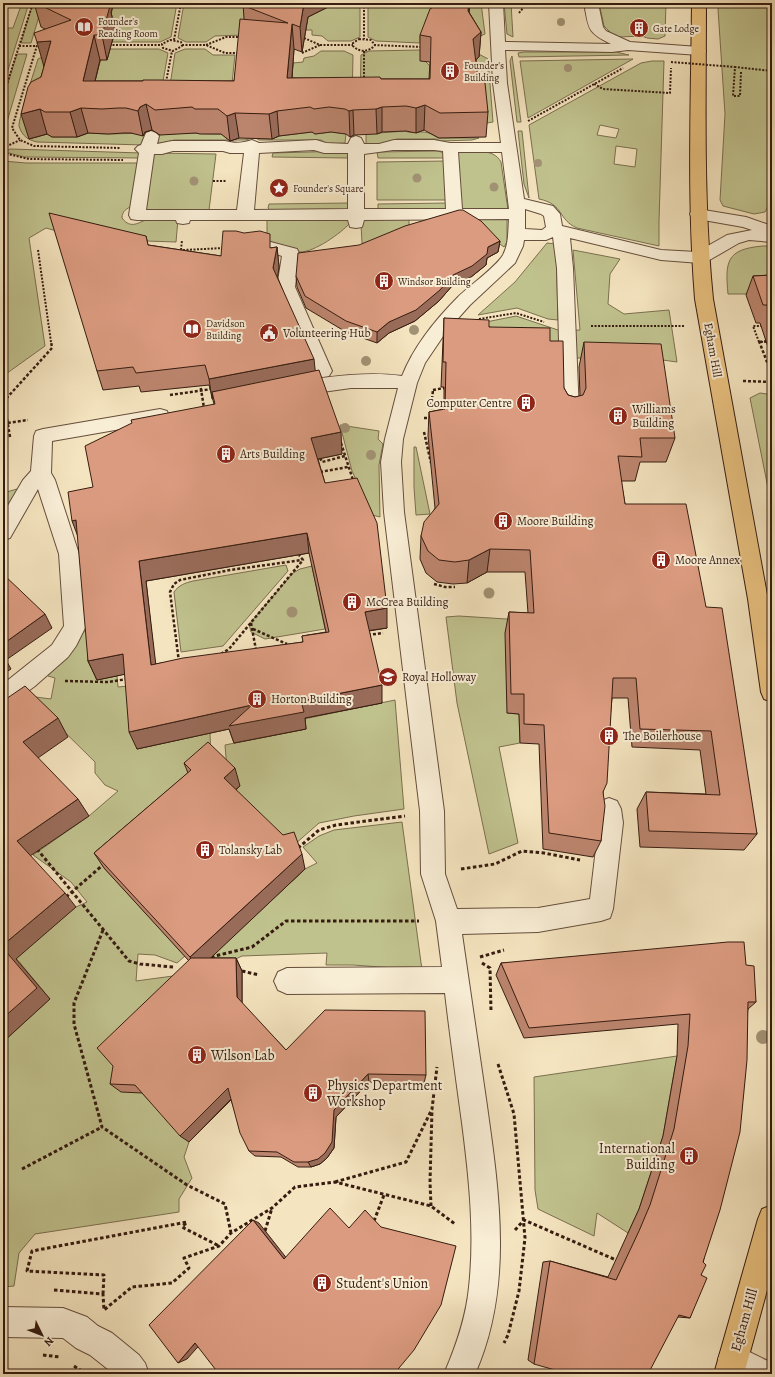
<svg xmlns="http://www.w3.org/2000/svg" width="775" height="1377" viewBox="0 0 775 1377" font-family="Alegreya,serif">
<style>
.green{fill:#c0c28e;stroke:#7b6f4f;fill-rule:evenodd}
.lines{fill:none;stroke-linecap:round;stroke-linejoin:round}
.minor-casing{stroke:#664e3c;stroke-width:2}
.major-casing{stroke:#361c10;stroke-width:2}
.path-far2{stroke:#361c10;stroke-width:2;stroke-dasharray:2 1.5;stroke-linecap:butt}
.path-far1{stroke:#361c10;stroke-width:2.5;stroke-dasharray:3 2;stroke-linecap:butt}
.path{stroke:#361c10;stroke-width:3;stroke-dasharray:3.5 2.5;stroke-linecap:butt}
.minor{fill:#f8edd5;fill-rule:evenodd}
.major{fill:#eac280;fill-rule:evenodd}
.path-bridge{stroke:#361c10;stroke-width:2;stroke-dasharray:2 1.5;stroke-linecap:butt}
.tree{fill:#a29274}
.wall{fill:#bc856e;stroke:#361c10;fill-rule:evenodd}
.shaded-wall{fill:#996c5a;stroke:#361c10}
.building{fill:#db9b80;stroke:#361c10;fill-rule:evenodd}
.labels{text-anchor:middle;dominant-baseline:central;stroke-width:4;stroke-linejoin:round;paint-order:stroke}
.far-poi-label{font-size:10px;fill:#361c10;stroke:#f8edd5;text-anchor:start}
.poi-label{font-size:12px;fill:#361c10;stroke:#f8edd5;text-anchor:start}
.street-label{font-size:12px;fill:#361c10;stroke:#f8edd5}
.near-poi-label{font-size:14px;fill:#361c10;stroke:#f8edd5;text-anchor:start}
.near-street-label{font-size:14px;fill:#361c10;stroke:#f8edd5}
</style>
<rect width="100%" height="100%" fill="#f4e4bf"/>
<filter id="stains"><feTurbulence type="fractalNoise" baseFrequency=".005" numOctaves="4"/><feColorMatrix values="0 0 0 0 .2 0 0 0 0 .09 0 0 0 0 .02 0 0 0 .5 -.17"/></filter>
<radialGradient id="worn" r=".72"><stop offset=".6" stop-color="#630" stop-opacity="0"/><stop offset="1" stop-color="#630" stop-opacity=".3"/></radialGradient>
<!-- green -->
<path class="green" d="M 22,3 L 29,3 L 3,86 L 3,41 L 4,37 L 3,36 L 3,28 L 13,28 Z
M 33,3 L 43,3 L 31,43 L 21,43 Z
M 114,3 L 177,3 L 171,37 L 160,42 L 112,42 L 107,30 Z
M 184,3 L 248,3 L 245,35 L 215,36 L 206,42 L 186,42 L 178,38 Z
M 304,3 L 360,3 L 360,37 L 351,41 L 328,41 L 322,36 L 312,35 L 312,30 L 303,30 Z
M 368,3 L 436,3 L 435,35 L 420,36 L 420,43 L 376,41 L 368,37 Z
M 465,3 L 481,3 L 485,34 L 478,37 Z
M 504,3 L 511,3 L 513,37 L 507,34 Z
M 599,3 L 666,3 L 665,36 L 658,39 L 647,38 L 642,36 L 619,37 L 612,34 L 604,26 Z
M 720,3 L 772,3 L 772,178 L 770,182 L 770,203 L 765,212 L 754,214 L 723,206 L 720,200 L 725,114 L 718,9 Z
M 110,49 L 159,49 L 168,53 L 160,98 L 90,101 L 100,62 Z
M 185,49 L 205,49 L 213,55 L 235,55 L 230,102 L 168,98 L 175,53 Z
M 420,50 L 425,61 L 430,66 L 429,100 L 360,101 L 361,55 L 369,51 Z
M 321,51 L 344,51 L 353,55 L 352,102 L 289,103 L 293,63 L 303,62 L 304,58 L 314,56 Z
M 524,52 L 616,52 L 629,55 L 519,57 L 518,53 Z
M 477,53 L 488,59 L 493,122 L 487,123 L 484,125 L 472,59 Z
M 17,54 L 27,54 L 4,132 L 3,143 L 3,99 Z
M 44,56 L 47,134 L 52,137 L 77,137 L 86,133 L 108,134 L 148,133 L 144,145 L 37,142 C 28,140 22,136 19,126 C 18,120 35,69 38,59 Z
M 512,56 L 521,122 L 517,122 L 510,61 Z
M 633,59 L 528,118 L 520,61 Z
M 652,61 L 664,61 L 659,221 L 659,246 L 577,228 C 558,220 564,204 539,199 L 529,125 L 641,63 ZM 600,125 L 619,129 L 616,138 L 597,135 ZM 616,146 L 637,149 L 635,167 L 614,164 Z
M 405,131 C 412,134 416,131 422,132 C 429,132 433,135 438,138 L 479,138 L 472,140 L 440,141 L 436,139 L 396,139 L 390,144 L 366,144 L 366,134 Z
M 518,131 L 522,131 L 529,198 L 524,184 Z
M 312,132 L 315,134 L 331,132 L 346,134 L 345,143 L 327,144 L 321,140 L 259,140 L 256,138 L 272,139 L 279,136 Z
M 165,133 C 171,135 187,132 195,133 C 204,134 214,134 224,134 L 227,139 L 231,140 L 249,135 L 249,139 L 245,140 L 174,140 L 155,145 L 157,136 Z
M 10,149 L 142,153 L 140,158 L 24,157 L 5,152 Z
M 345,151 L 348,153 L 348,158 L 272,157 L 273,153 Z
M 438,151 L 444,153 L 445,158 L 378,158 L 377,152 Z
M 457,152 C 471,152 493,147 501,162 L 508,210 L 461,209 Z
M 155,153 L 216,154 L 209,210 L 145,211 L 152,155 Z
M 3,161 L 26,163 L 139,163 L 133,206 C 127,208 122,211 122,218 C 131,230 139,222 148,219 C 155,217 171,219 178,219 L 176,242 L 86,239 L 46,228 L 29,238 L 45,346 L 3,376 Z
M 445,161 L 448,200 L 377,200 L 377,162 Z
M 350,203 L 348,210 L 270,210 L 268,208 L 269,204 Z
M 447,203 L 448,208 L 445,210 L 378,211 L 378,204 Z
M 462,218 L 507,218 L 507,242 L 504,247 Z
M 267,219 L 349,219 L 350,223 C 341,233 315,252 300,252 C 290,252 278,247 267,244 Z
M 409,219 L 409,226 L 373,247 L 362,243 L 361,224 L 364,220 Z
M 547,243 L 556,244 L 558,320 L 548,319 L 517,308 L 478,315 L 515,282 Z
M 763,246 L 772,246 L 772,294 L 728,294 C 725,262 726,249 763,246 Z
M 573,250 L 620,259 L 610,274 L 608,304 L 624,314 L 669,310 L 677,362 L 648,358 L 569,358 L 476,324 L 516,316 L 561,331 L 580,330 Z
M 760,393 L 767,394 L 771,402 L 772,508 L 750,398 Z
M 340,425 L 379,431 L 378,439 L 383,444 L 379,465 L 380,517 L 372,515 L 352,471 Z
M 414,447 L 416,447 L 430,514 L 416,515 L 414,487 Z
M 24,487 L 3,520 L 3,493 Z
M 286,565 L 288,571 L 223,646 L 181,652 L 174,592 C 179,585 185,583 193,581 Z
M 312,566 L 325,629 L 265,639 L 251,632 L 249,624 L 293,573 L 300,569 Z
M 459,616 L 522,620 L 507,713 L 519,714 L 520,743 L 499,747 L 518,843 L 489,854 L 457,703 L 446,617 Z
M 92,623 L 96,679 L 117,676 L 118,687 L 152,684 L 210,733 L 211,763 L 104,868 L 185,956 L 177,963 L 155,955 L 138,954 L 136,981 L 173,976 L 139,1085 L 189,1142 L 184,1157 L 192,1178 L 179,1199 L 179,1212 L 35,1234 L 19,1253 L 14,1286 L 3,1287 L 3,1042 L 50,999 L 16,958 L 76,907 L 87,902 L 71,882 L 33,855 L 89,816 L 118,791 L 105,785 L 95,773 L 95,762 L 28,696 L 51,699 L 55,678 L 48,676 L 47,671 Z
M 395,700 L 404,809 L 354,816 L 319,823 L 294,845 L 229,795 L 225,745 L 306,729 L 304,719 Z
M 402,822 L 422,970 L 353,965 L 326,965 L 327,953 L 242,956 L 219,967 L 211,957 L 305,869 L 317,863 L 303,847 L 319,836 L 334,830 Z
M 677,1056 L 663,1136 L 639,1209 L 628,1233 L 597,1213 L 594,1236 L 538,1209 L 535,1190 L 534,1077 Z"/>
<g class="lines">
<!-- minor casing -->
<g class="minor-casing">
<path id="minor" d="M 489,3 L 503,3 L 505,42 L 611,44 C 586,32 589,28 584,3 L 598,3 L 603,27 L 606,31 L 630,42 L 699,47 L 704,48 L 706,51 L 704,54 L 699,55 L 628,50 L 612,52 L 505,50 L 507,83 L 524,199 L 553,206 L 560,214 L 562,226 L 661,250 L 697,252 L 727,235 L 752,230 L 743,227 L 692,218 L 690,214 L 692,210 L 698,209 L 746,217 L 772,226 L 772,242 L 749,240 L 739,243 L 706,262 L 700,263 L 661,260 L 570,238 L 573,268 L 579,413 L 577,418 L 570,420 L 563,418 L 561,413 L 557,268 L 553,237 L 546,240 L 524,240 L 523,246 L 515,263 L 470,305 L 446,332 L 425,363 L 417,383 L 403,439 L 401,462 L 404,512 L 444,811 L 445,874 L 457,909 L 538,908 L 590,899 L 599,823 L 597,809 L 601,801 L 609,798 L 617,801 L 621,809 L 623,823 L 613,909 L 610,918 L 601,921 L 538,932 L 462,934 C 470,989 478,1044 486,1099 C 499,1191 514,1286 475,1374 L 444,1374 C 456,1346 466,1318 469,1287 C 475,1232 469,1177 462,1123 C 456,1079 450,1036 445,993 L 287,994 L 278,990 L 274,981 L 278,972 L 287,968 L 442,967 L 436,921 L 421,874 L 420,811 L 384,512 L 381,462 L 385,439 L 398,388 L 351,388 L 294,396 L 288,394 L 285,389 L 288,384 L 294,382 C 330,377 366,371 402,376 C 414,346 436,319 458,297 C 469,286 496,267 503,255 C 509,244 508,231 509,219 L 364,220 L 362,227 L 356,228 L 350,227 L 348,220 L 190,220 L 189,223 L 183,224 L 177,223 L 176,220 L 137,220 L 131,219 L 129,215 L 139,153 L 135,149 L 138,146 L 141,145 L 146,133 L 151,131 L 156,133 L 159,136 L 157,144 L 172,141 L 225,141 C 236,144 242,143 252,140 L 259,143 L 316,140 L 326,143 L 348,144 L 351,138 L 356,136 L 361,138 L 364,144 L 379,144 L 394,140 L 434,140 L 450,143 L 501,143 L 493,83 ZM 314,150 L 324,153 L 348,153 L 348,209 L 254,210 L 259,153 ZM 393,150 L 434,150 L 443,151 L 446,209 L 364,209 L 364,154 ZM 173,151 L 223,151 L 230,153 L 244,153 L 237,210 L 146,210 L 154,154 L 162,154 ZM 458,152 L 502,152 L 509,209 L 462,209 ZM 525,209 L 541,214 L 544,216 L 546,227 L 542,230 L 525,229 Z
M 263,240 L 297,249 L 299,253 L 295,287 L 332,371 L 329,376 L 323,377 L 317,376 L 277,287 L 282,256 L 263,250 L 248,252 L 242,251 L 240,247 L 242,243 Z
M 160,409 L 167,411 L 169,416 L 167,421 L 52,441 L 51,473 L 55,480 L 79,554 L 86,626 L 76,646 L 68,657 L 35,686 L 11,704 L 3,707 L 3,684 L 52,645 L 64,626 L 59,554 L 38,489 L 10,538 L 3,540 L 3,514 L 23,480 L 31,471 L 34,436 L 36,431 L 43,429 Z
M 3,1307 L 63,1308 L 87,1317 L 98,1326 L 112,1333 L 139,1355 L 145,1363 L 149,1374 L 114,1374 L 90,1355 L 76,1348 L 63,1338 L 3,1337 Z
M 733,1344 L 772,1363 L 772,1374 L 731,1374 L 722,1370 L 718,1359 L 722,1348 Z"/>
</g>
<!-- major casing -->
<g class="major-casing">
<path id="major" d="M 692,3 L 706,3 C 706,102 703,200 713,299 L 772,622 L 772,702 L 764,699 L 761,692 L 748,599 L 695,299 C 687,200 691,102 692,3 Z
M 772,1205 L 772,1272 L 744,1374 L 714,1374 L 758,1219 L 762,1209 Z"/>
</g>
<!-- path-far2 -->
<path class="path-far2" d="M 364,3 L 364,39
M 519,13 L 527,3
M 304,38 L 320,45 L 353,45
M 359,39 L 371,40 L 375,45 C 369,52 360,53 353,46 L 353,43 Z
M 170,40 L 181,42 L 182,46 L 173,51 L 163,48 L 162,44 Z
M 174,40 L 181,3
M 38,42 L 12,128 L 20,140 L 34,146 L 120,148
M 109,45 L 162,45
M 182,45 L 206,45 L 225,53 L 239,53
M 206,45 L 226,37 L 242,37
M 374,45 L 422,47
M 19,46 L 37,46
M 364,51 L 364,80
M 302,53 L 320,45
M 741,72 L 740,96 L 733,96 L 735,67 L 772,71
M 166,82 L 172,51
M 594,84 L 603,89 L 670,93 L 671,68
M 3,96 L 33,3
M 528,121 L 623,68
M 3,148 L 20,140
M 3,153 L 29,159 L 123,160
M 213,181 L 226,181
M 38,250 L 51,342
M 181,250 L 182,240
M 183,250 L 224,248
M 479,319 L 516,313 L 544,322
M 591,326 L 684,326
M 759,342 L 753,326 L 764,326
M 761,342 L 772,341"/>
<!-- path-far1 -->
<path class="path-far1" d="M 759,341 L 772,375
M 759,342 L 772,341
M 743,381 L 772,382
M 200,383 L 204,408
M 433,390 L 444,388
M 170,395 L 212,389
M 424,418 L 430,418 L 433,390
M 3,422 L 7,423 L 28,420
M 424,432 L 431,463
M 10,437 L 4,401 L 52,348 L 51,341
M 341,443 L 353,480
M 320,458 L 322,462 L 345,456
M 320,472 L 348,467
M 434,584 L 445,587 L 455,587
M 251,623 L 256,650
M 253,629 L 287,644
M 368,635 L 383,633
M 221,654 L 229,649 L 303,560 L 299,555
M 179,662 L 170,592 L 174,584 L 180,580 L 230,570 L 302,560
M 65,681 L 108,682 L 127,679"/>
<!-- path -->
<path class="path" d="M 298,848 L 319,830 L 336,825 L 405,816
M 37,849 L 129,961 L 140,964 L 173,967
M 461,869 L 495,864 L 522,851 L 544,853 L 580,860
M 66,897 L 104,864
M 103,930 L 74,1003 L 74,1024 L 102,1127 L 187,1185 L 225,1204 L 231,1233
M 211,957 L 252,947 L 286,921 L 419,921
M 480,957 L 504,950
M 482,963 L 490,968 L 491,1012
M 242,971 L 259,975
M 498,1064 L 514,1114 L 525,1238 L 519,1291 L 508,1335 L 504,1343
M 22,1169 L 102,1127
M 335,1182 L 406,1162 L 432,1109 L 437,1067
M 431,1206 L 430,1182 L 432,1110
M 374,1221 L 384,1195
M 515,1230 L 524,1220 L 616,1260
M 265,1231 L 272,1208
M 54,1290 L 103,1294 L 104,1310 L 132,1287 L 172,1283 L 189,1268 L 184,1258 L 219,1246 L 231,1233 L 272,1208 L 295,1187 L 335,1182 L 431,1206 L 455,1224
M 103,1294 L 104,1275 L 27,1271 L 32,1251 L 187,1222 L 182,1227 L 219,1246
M 43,1355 L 60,1357
M 74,1366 L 86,1374"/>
<!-- minor -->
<use href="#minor" class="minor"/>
<!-- major -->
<use href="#major" class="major"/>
<!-- path-bridge -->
<path class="path-bridge" d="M 671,62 L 735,67"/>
</g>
<!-- trees -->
<g class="tree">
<circle cx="561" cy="22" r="4"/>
<circle cx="568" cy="68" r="4"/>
<circle cx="538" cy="163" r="4"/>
<circle cx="417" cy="178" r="4.5"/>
<circle cx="194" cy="181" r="4.5"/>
<circle cx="494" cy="187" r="4.5"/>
<circle cx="414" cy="330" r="5"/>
<circle cx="366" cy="361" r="5"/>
<circle cx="345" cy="428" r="5"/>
<circle cx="371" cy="455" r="5"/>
<circle cx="489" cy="593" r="5.5"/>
<circle cx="292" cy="612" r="5.5"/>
<circle cx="763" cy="1037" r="7"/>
</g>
<!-- wall -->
<path class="wall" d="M 34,3 L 114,3 L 111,12 L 115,31 L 107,60 L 100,60 L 95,81 L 234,81 L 244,19 L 243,3 L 336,3 L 308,17 L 302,52 L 294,49 L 292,78 L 381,79 L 429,79 L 430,62 L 420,61 L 420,35 L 470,3 L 469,12 L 481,32 L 479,57 L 476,60 L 478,79 L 488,112 L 486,137 L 439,138 L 424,130 L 416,133 L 406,131 L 382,132 L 377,134 L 354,135 L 350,137 L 346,134 L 331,132 L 315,134 L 312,132 L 279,136 L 272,139 L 239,138 L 230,141 L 221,134 L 200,134 L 196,133 L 160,135 L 152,130 L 145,132 L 143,136 L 131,133 L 124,133 L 108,134 L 88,133 L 77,137 L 52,137 L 47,134 L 29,139 L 41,77 L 44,67 L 45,29 L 41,27 Z
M 146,236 L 148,245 L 221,256 L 277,247 L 279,267 L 277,276 L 315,371 L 342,454 L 318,459 L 325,483 L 387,628 L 369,631 L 382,703 L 305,718 L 306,729 L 234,743 L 229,729 L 137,749 L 125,674 L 97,680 L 88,661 L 93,487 L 214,404 L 209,385 L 141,392 L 139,386 L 103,390 L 97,371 ZM 309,553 L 326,632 L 302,636 L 303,642 L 155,664 L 146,581 Z
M 500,241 L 498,252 L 487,258 L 486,265 L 471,277 L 452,286 L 439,301 L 415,321 L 389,333 L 377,343 L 346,332 L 306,308 L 297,287 L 296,276 Z
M 772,275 L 772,359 L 760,323 L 756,323 L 746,295 L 753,276 Z
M 444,318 L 489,327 L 550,341 L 564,388 L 568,395 L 575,397 L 580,396 L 579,367 L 584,342 L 675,438 L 666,462 L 640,462 L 635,481 L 621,481 L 625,504 L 706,607 L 757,834 L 744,850 L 640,847 L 637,809 L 646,792 L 706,794 L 700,750 L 632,747 L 628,698 L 612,698 L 603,792 L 601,841 L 593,857 L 543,849 L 539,744 L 520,743 L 519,714 L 507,713 L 505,633 L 509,612 L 528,613 L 525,572 L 487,572 L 467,583 L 453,584 L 437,582 L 426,573 L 420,559 L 421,536 L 435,508 L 428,436 L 429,412 L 444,409 L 444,387 L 441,387 Z
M 184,763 L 240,786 L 236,790 L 305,869 L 209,958 L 236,958 L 242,971 L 242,1004 L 286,1050 L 426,1075 L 424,1083 L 369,1082 L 336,1117 L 334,1148 L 327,1158 L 320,1164 L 311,1167 L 298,1167 L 281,1157 L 255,1156 L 249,1151 L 231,1100 L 189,1142 L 142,1093 L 121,1092 L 110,1084 L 189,961 L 104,868 L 94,853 L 188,773 Z
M 501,963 L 746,965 L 756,1002 L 748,1009 L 701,1275 L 690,1318 L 678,1317 L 534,1364 L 528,1360 L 543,1262 L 550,1261 L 608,1277 L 628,1233 L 639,1209 L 663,1136 L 677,1056 L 678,1024 L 524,1038 L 496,975 Z"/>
<!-- shaded-wall -->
<path class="shaded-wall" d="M 102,3 L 114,3 L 111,12 L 115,31 L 107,60 L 102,35 L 101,6 Z
M 304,3 L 336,3 L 308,17 L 302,52 L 300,27 Z
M 469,3 L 470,3 L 467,36 Z
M 292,24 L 294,49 L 290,103 L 287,78 Z
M 481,32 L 479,57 L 471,64 L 473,39 Z
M 94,35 L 100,60 L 89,106 L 83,81 Z
M 51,41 L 44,67 L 37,42 Z
M 146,104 L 152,130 L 145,132 L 143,136 L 138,111 L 140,107 Z
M 425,105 L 424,130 L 416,133 L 416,108 Z
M 382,107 L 382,132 L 377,134 L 376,109 Z
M 81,108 L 88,133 L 77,137 L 70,112 Z
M 40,109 L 47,134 L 29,139 L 21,114 Z
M 353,110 L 354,135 L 350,137 L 349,111 Z
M 277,111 L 279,136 L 272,139 L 269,114 Z
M 235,113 L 239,138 L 230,141 L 227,116 Z
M 500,241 L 498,252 L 487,258 L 486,265 L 471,277 L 452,286 L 439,301 L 415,321 L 389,333 L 377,343 L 377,332 L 389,322 L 453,275 L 488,247 Z
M 277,247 L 279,267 L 276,288 L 273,268 Z
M 314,359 L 316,378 L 212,392 L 213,399 L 212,399 L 209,379 Z
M 341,432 L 342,454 L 313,460 L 311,438 Z
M 76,520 L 80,542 L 72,521 Z
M 307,533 L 309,553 L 146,581 L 158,683 L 151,665 L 139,561 Z
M 490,549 L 487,572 L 467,583 L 469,560 Z
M 387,608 L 387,628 L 366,631 L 365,612 Z
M 45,614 L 52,628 L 6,660 L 11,669 L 3,674 L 3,644 Z
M 123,654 L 131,673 L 97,680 L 88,661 Z
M 382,685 L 382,703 L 305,718 L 306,729 L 234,743 L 229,729 L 137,749 L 129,732 L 252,705 L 301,701 Z
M 58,718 L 68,737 L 35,760 L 23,742 Z
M 235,768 L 240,786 L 229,795 L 224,778 Z
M 78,799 L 89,816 L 30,856 L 17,841 Z
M 302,854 L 305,869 L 198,970 L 190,957 Z
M 65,893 L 76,907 L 16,959 L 50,999 L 3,1042 L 3,945 Z
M 236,958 L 242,971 L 242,1008 L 237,997 Z
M 368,1074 L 369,1082 L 336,1117 L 334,1148 L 327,1158 L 320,1164 L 311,1167 L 308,1162 L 334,1110 Z
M 228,1088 L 234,1096 L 189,1142 L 180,1136 Z
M 253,1220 L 259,1223 L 288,1260 L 284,1259 Z
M 204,1340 L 187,1359 L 178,1363 L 195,1343 Z"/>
<!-- building -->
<path class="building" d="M 36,3 L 102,3 L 101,6 L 110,6 L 102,35 L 94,35 L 83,81 L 143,81 L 143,80 L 157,80 L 234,81 L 240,19 L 288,23 L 242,5 L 243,3 L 304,3 L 300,27 L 292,24 L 287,78 L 380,77 L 381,79 L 430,79 L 431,37 L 420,35 L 430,9 L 437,5 L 437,3 L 469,3 L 468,11 L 481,32 L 473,39 L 478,79 L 485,83 L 488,112 L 440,113 L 425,105 L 416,108 L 406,106 L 382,107 L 376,109 L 353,110 L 349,111 L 345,109 L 329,107 L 314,109 L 310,107 L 277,111 L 269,114 L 235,113 L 227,116 L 218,109 L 195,109 L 192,107 L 155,110 L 146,104 L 140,107 L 138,111 L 126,108 L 118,108 L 102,109 L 81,108 L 70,112 L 45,112 L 40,109 L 21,114 L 28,87 L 31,82 L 41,77 L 51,41 L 37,42 L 34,33 L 71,20 Z
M 459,210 L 463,210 L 481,221 L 500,241 L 488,247 L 487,254 L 472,266 L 453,275 L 440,290 L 416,310 L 389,322 L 377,332 L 346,321 L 305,296 L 296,276 L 298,253 L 359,245 L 405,226 Z
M 49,213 L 146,236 L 148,245 L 221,256 L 223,231 L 236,231 L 244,233 L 260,231 L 270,234 L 270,248 L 277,247 L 273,268 L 314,359 L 209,379 L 205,365 L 136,373 L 133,367 L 97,371 Z
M 772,275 L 772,319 L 767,305 L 763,305 L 753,276 Z
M 444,318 L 489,320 L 489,327 L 550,328 L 550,341 L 563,341 L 564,388 L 568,395 L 575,397 L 583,395 L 586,388 L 584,342 L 661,344 L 675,438 L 640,438 L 642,457 L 618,456 L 625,504 L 686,504 L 706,607 L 722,608 L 757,834 L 649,831 L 646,792 L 720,795 L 711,731 L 640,729 L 636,678 L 613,678 L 607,783 L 603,792 L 605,806 L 601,841 L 549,833 L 544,725 L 524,724 L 524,694 L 511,694 L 509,612 L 534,613 L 530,550 L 490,549 L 469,560 L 455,562 L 439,560 L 428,551 L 421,536 L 424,522 L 439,504 L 429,412 L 445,409 L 446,362 L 443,362 Z
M 319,370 L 341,432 L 311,438 L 325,483 L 357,478 L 377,523 L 387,608 L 365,612 L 382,685 L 301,701 L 304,712 L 229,726 L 252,705 L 129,732 L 123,654 L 88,661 L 76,520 L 72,521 L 68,492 L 93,487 L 85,446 L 132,423 L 131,420 L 215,404 L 212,392 ZM 307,533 L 329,632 L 302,636 L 303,642 L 183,658 L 151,665 L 139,561 Z
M 3,574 L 45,614 L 3,644 Z
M 25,686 L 58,718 L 23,742 L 78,799 L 17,841 L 65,893 L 3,945 L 3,701 Z
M 208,742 L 235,768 L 224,778 L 283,835 L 294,832 L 302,854 L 190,957 L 94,853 L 191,770 L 184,763 Z
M 728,942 L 744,942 L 746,965 L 754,966 L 756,1002 L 748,1002 L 747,1060 L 740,1132 L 720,1210 L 703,1262 L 706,1265 L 701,1275 L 707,1278 L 690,1318 L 679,1315 L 648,1374 L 569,1374 L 534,1364 L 550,1261 L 616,1280 L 639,1231 L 650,1205 L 674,1129 L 688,1046 L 690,1014 L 529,1028 L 501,963 Z
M 3,948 L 37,988 L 3,1018 Z
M 191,958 L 236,958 L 237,997 L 286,1050 L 325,1010 L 425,1011 L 426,1075 L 368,1074 L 334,1110 L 332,1142 L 325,1153 L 318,1159 L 308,1162 L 294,1162 L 277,1152 L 249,1151 L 240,1133 L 228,1088 L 180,1136 L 135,1085 L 110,1084 L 113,1066 L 97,1048 Z
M 330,1208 L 349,1228 L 365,1210 L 381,1227 L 456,1246 L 441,1305 L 414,1350 L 394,1374 L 219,1374 L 195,1343 L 178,1363 L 149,1325 L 253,1220 L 284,1259 Z"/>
<!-- icons -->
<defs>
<g id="library-disc" transform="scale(1)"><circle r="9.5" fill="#8f2418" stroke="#f8edd5"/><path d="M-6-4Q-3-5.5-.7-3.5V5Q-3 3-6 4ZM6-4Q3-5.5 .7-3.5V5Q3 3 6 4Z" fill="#fff"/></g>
<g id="building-disc" transform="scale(1)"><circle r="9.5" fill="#8f2418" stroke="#f8edd5"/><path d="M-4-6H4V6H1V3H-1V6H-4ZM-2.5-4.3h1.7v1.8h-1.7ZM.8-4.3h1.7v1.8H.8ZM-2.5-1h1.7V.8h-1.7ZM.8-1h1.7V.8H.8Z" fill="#fff"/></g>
<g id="sight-disc" transform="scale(1)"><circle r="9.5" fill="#8f2418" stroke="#f8edd5"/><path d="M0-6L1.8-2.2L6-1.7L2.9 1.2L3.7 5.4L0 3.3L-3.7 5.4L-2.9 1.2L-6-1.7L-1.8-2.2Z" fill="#fff"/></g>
<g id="civic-disc" transform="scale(1)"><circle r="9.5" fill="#8f2418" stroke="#f8edd5"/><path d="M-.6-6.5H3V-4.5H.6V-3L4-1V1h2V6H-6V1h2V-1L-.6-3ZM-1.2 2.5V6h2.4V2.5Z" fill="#fff"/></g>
<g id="university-disc" transform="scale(1)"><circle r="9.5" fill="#8f2418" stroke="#f8edd5"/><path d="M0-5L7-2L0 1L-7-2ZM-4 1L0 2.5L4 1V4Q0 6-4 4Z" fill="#fff"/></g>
</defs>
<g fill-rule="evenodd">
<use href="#library-disc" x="84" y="27"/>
<use href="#building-disc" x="639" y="28"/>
<use href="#building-disc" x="450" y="71"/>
<use href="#sight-disc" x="279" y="188"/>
<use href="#building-disc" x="384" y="281"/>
<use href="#library-disc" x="192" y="329"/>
<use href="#civic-disc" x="269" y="333"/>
<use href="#building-disc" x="526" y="403"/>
<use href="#building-disc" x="618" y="416"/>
<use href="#building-disc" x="226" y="454"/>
<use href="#building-disc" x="503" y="521"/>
<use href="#building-disc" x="661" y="560"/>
<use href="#building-disc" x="352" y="602"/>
<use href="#university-disc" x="388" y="677"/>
<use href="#building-disc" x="257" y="699"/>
<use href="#building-disc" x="609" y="736"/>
<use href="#building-disc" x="205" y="850"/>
<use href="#building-disc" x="197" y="1055"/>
<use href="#building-disc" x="313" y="1093"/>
<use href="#building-disc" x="689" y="1156"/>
<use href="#building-disc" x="322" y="1283"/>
</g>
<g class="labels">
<!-- far-poi labels -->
<g class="far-poi-label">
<text x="98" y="21">Founder's<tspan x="98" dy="12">Reading Room</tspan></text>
<text x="653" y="28">Gate Lodge</text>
<text x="464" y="65">Founder's<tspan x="464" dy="12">Building</tspan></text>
<text x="293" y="188">Founder's Square</text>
<text x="398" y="281">Windsor Building</text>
<text x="206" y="323">Davidson<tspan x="206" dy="12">Building</tspan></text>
</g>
<!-- poi labels -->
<g class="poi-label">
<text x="283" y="333">Volunteering Hub</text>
<text x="512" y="403" text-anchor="end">Computer Centre</text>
<text x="632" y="409">Williams<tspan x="632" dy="14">Building</tspan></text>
<text x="240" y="454">Arts Building</text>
<text x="517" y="521">Moore Building</text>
<text x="675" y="560">Moore Annex</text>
<text x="366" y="602">McCrea Building</text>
<text x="402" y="677">Royal Holloway</text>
<text x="271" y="699">Horton Building</text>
<text x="623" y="736">The Boilerhouse</text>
<text x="219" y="850">Tolansky Lab</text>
</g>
<!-- street labels -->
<g class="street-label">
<text transform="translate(713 350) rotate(80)">Egham Hill</text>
</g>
<!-- near-poi labels -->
<g class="near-poi-label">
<text x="211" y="1055">Wilson Lab</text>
<text x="327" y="1085">Physics Department<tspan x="327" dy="16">Workshop</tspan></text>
<text x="675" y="1148" text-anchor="end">International<tspan x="675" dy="16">Building</tspan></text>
<text x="336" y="1283">Student's Union</text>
</g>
<!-- near-street labels -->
<g class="near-street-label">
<text transform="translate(744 1320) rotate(-74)">Egham Hill</text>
</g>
</g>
<!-- margin -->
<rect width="775" height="1377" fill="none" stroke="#f4e4bf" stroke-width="16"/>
<rect x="4" y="4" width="767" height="1369" fill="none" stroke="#361c10" stroke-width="2"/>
<rect x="8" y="8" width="759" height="1361" fill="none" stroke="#361c10"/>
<!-- north arrow -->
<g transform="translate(42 1335) rotate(133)" stroke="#f8edd5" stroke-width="3" paint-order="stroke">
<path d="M0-3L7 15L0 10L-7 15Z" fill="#361c10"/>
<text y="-6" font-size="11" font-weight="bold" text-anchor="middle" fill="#361c10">N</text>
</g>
<rect width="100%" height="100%" filter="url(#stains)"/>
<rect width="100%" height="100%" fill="url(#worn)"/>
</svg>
